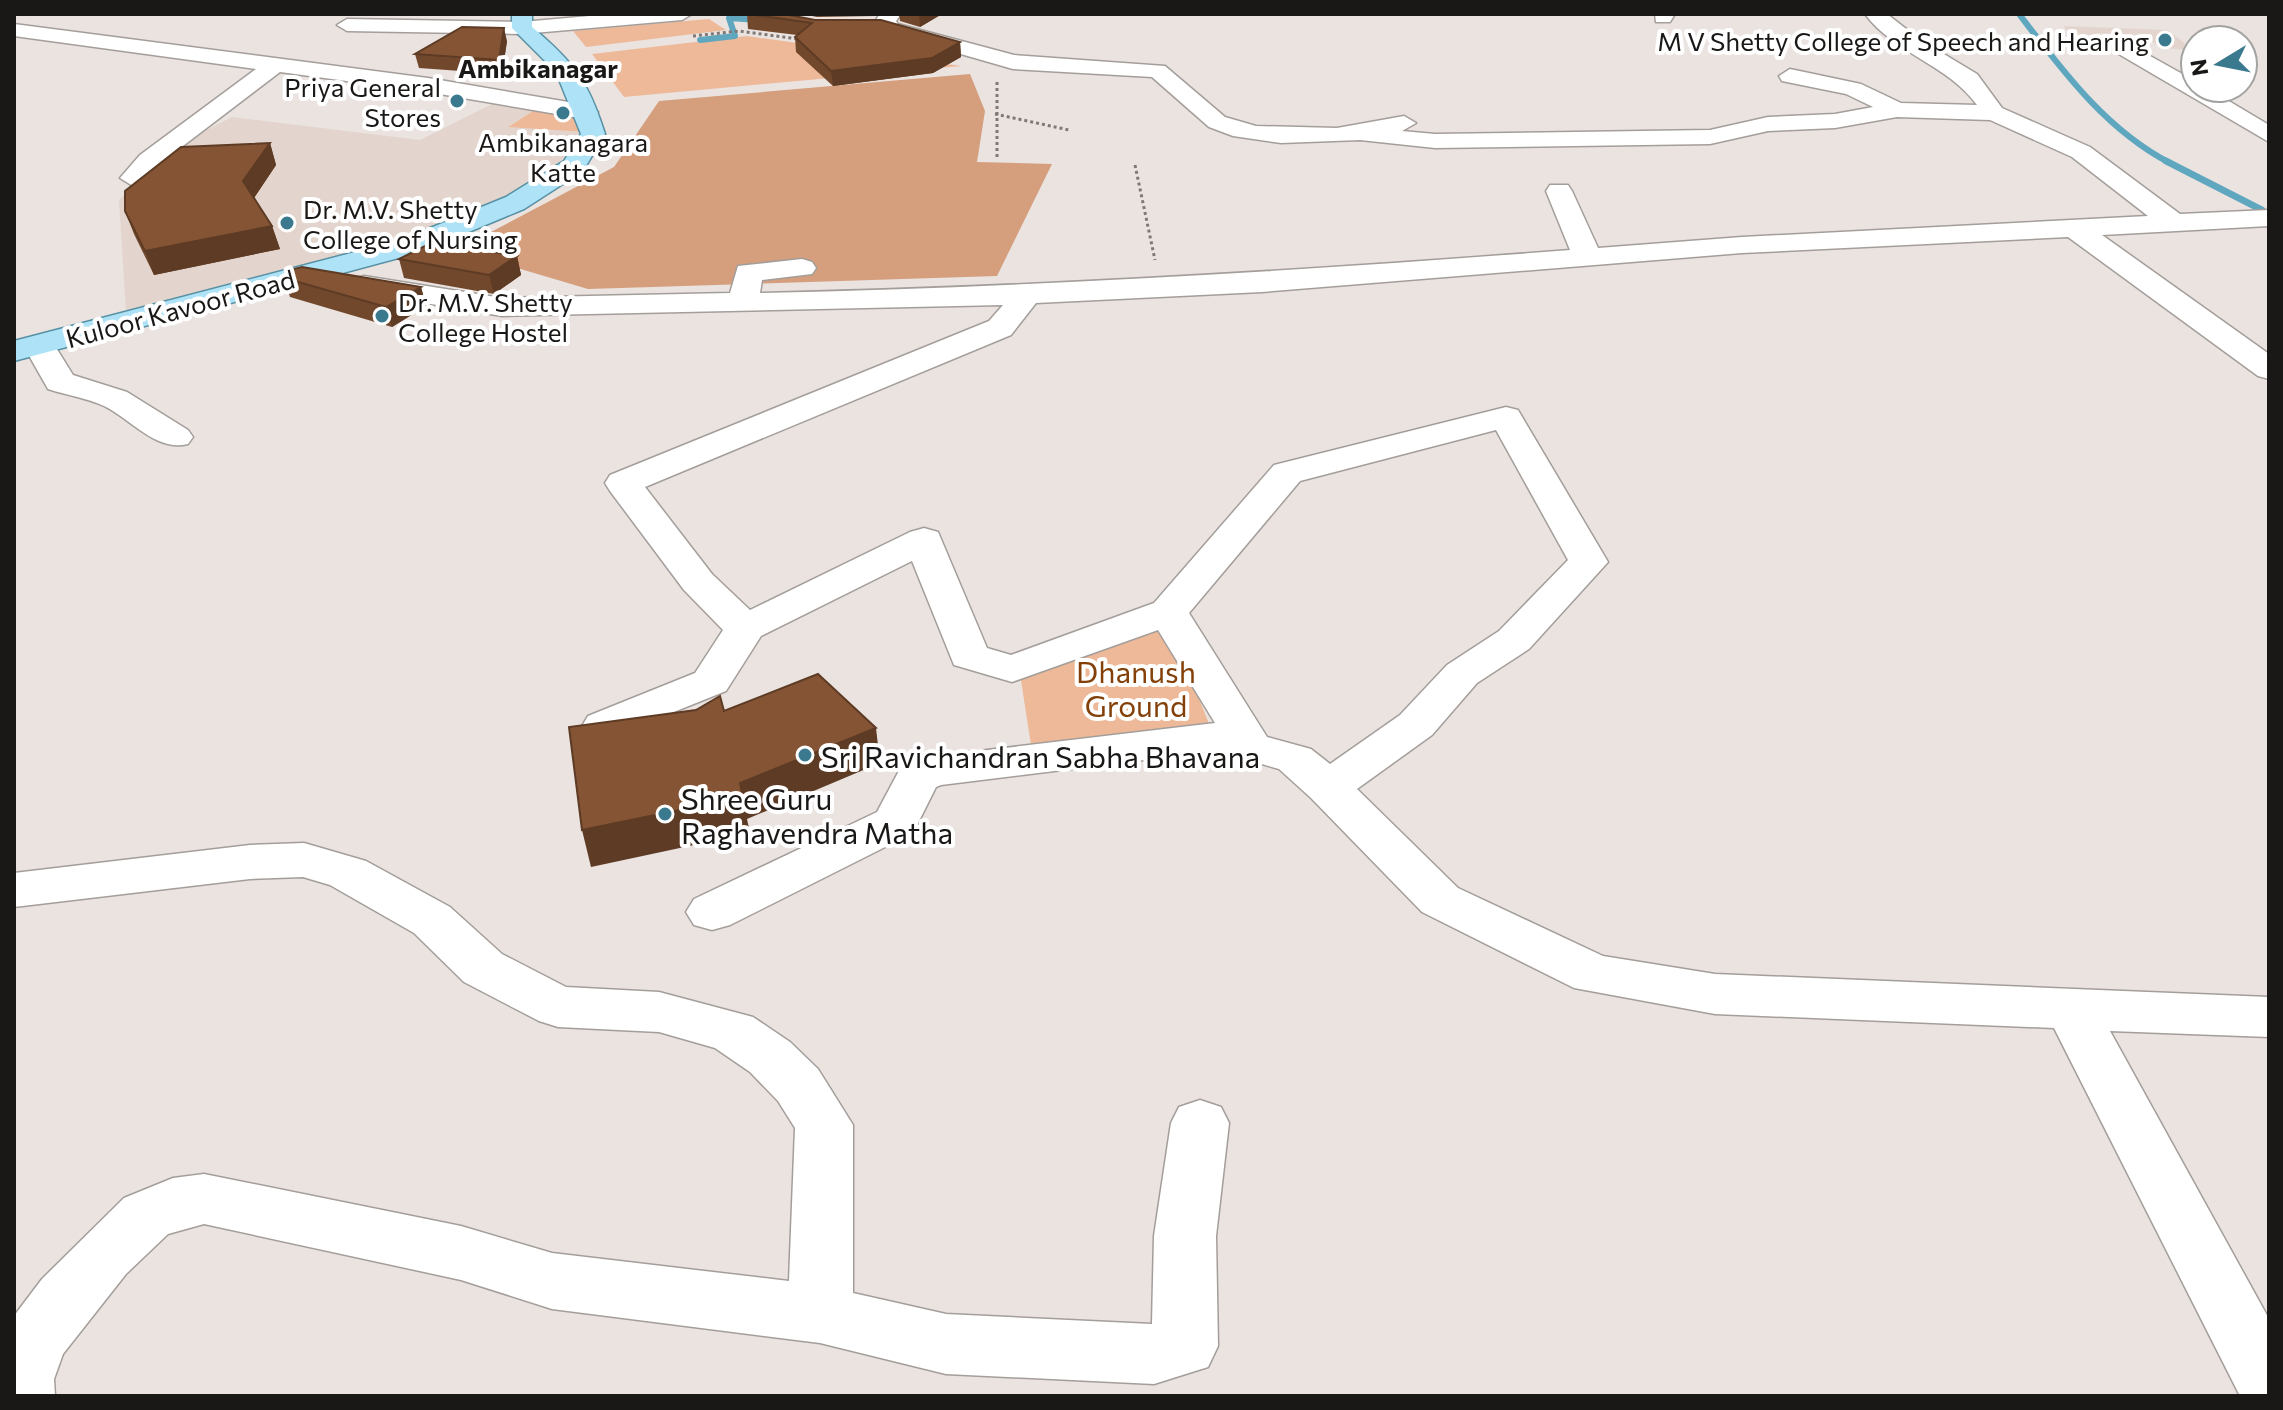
<svg xmlns="http://www.w3.org/2000/svg" width="2283" height="1410" viewBox="0 0 2283 1410" font-family="Commissioner,sans-serif">
<style>
.built{fill:#e3d5cd}
.green{fill:#eeb999}
.forest{fill:#d59e7d}
.lines{fill:none;stroke-linecap:round;stroke-linejoin:round}
.stream-far1{stroke:#5fa6bf;stroke-width:6}
.stream{stroke:#5fa6bf;stroke-width:7}
.minor-casing{stroke:#a49e9a;stroke-width:3}
.major-casing{stroke:#5790a4;stroke-width:3}
.path{stroke:#7e7977;stroke-width:3;stroke-dasharray:3 3;stroke-linecap:butt}
.minor{fill:#fff;fill-rule:evenodd}
.major{fill:#aee3f7;fill-rule:evenodd}
.wall{fill:#72482d}
.shaded-wall{fill:#5d3b24}
.building{fill:#855434;stroke:#5d3b24;stroke-width:2}
.poi-dot{fill:#3b798f;stroke:#fff;stroke-width:3}
.labels{text-anchor:middle;dominant-baseline:central;stroke-width:8;stroke-linejoin:round;paint-order:stroke}
.far-poi-label{font-size:26px;fill:#1a1816;stroke:#fff;text-anchor:end}
.far-neighbourhood-label{font-size:26px;font-weight:bold;fill:#1a1816;stroke:#fff}
.far-street-label{font-size:26px;fill:#1a1816;stroke:#fff}
.park-label{font-size:30px;fill:#834009;stroke:#fff}
.poi-label{font-size:30px;fill:#1a1816;stroke:#fff;text-anchor:start}
</style>
<rect width="100%" height="100%" fill="#eae3e0"/>
<!-- built -->
<path class="built" d="M 2063,26 L 2168,30 L 2193,50 L 2160,48 L 2144,35 L 2096,33 L 2109,45 L 2082,45 Z
M 504,98 L 547,102 L 509,126 L 587,132 L 580,151 L 511,203 L 366,253 L 126,312 L 119,200 L 185,141 L 232,117 L 420,140 Z"/>
<!-- green -->
<path class="green" d="M 709,19 L 726,30 L 586,47 L 573,31 Z
M 747,36 L 961,66 L 624,97 L 592,54 Z
M 547,102 L 578,112 L 587,132 L 508,127 Z
M 1168,623 L 1210,726 L 1033,758 L 1020,674 Z"/>
<!-- forest -->
<path class="forest" d="M 970,74 L 985,111 L 977,162 L 1052,164 L 997,276 L 588,289 L 457,250 L 614,167 L 659,101 Z"/>
<g class="lines">
<!-- stream-far1 -->
<path class="stream-far1" d="M 2019,14 C 2062,70 2106,130 2170,163
M 700,40 L 735,36 L 729,18 L 759,20"/>
<!-- stream -->
<path class="stream" d="M 2166,161 L 2262,210"/>
<!-- minor casing -->
<g class="minor-casing">
<path id="minor" d="M 612,14 L 692,14 L 682,20 L 522,34 L 347,31 L 337,25 L 347,19 L 522,22 Z
M 880,14 L 901,14 L 896,21 L 898,24 L 1014,55 L 1165,66 L 1225,117 L 1256,126 L 1337,128 L 1404,116 L 1416,123 L 1402,131 L 1435,134 L 1710,130 L 1768,117 L 1835,114 L 1873,107 L 1846,94 L 1782,81 L 1779,76 L 1790,69 L 1861,84 L 1901,103 L 1977,105 C 1947,64 1895,54 1865,14 L 1887,14 L 1919,39 L 1977,74 L 2002,108 L 2090,147 L 2180,214 L 2269,210 L 2269,226 L 2102,235 L 2269,354 L 2269,379 L 2258,376 L 2068,237 L 1742,253 L 1262,292 L 1036,303 L 1011,335 L 645,487 L 712,574 L 750,610 L 910,532 L 924,528 L 938,532 L 987,648 L 1011,655 L 1154,603 L 1274,465 L 1506,407 L 1518,410 L 1608,562 L 1529,649 L 1477,683 L 1432,735 L 1357,789 L 1458,888 L 1603,956 L 1715,974 L 2269,997 L 2269,1037 L 2110,1031 L 2269,1319 L 2269,1396 L 2240,1396 L 2054,1028 L 1715,1014 L 1574,988 L 1422,912 L 1311,798 L 1279,769 L 1217,751 L 941,785 L 936,787 L 913,833 L 730,925 L 712,930 L 694,925 L 686,912 L 694,899 L 877,812 L 901,767 L 937,756 L 1215,723 L 1158,630 L 1012,682 L 954,665 L 912,561 L 761,636 L 726,691 L 604,740 L 588,736 L 582,726 L 588,716 L 695,673 L 723,630 L 684,590 L 610,491 L 605,483 L 610,475 L 989,321 L 1003,305 L 502,316 L 354,291 L 349,285 L 354,279 L 364,276 L 502,298 L 730,293 L 738,266 L 802,259 L 812,262 L 816,268 L 812,274 L 762,280 L 760,293 C 1031,287 1300,271 1570,250 L 1546,191 L 1550,185 L 1568,185 L 1572,191 L 1598,248 L 1742,237 L 2148,216 L 2072,157 L 1990,120 L 1897,117 L 1835,128 L 1768,131 L 1710,144 L 1435,148 L 1360,140 L 1281,143 L 1233,136 L 1209,127 L 1152,77 L 1013,69 L 884,32 L 875,21 ZM 1496,430 L 1568,560 L 1499,631 L 1447,665 L 1400,715 L 1330,764 L 1311,749 L 1267,737 L 1189,613 L 1300,481 Z
M 1655,14 L 1675,14 L 1670,22 L 1656,22 Z
M 14,24 L 428,78 L 586,105 L 598,112 L 586,119 L 428,92 L 280,72 L 158,165 L 142,183 L 133,186 L 120,178 L 140,155 L 256,69 L 14,36 Z
M 2125,42 L 2195,81 L 2195,88 L 2207,88 L 2269,125 L 2269,142 L 2117,53 L 2114,48 L 2117,43 Z
M 39,336 L 50,338 L 73,375 L 127,392 L 188,430 L 193,437 L 188,444 C 156,452 131,419 104,406 C 87,398 66,395 48,389 L 23,345 L 28,338 Z
M 304,843 L 366,861 L 450,907 L 502,954 L 566,987 L 659,992 L 753,1017 L 790,1042 L 818,1069 L 853,1125 L 853,1293 L 946,1314 L 1152,1324 L 1154,1236 L 1171,1123 L 1179,1107 L 1200,1100 L 1221,1107 L 1229,1123 L 1216,1236 L 1218,1346 L 1208,1367 L 1154,1384 L 946,1374 L 820,1343 L 552,1309 L 461,1280 L 204,1224 L 168,1234 L 126,1274 L 63,1354 L 54,1379 L 55,1396 L 14,1396 L 14,1316 L 42,1279 L 124,1198 L 173,1178 L 204,1174 L 461,1226 L 552,1253 L 789,1281 L 795,1128 L 778,1101 L 750,1072 L 715,1048 L 659,1032 L 558,1027 L 539,1021 L 464,982 L 414,933 L 330,885 L 303,877 L 250,879 L 14,907 L 14,873 L 250,845 Z"/>
</g>
<!-- major casing -->
<g class="major-casing">
<path id="major" d="M 512,14 L 532,14 L 532,27 C 574,63 588,80 605,134 L 583,171 L 524,209 L 421,252 L 14,361 L 14,341 L 401,240 L 506,197 L 564,161 L 581,134 L 556,72 L 512,28 Z"/>
</g>
<!-- path -->
<path class="path" d="M 693,36 L 739,31 L 798,39
M 997,82 L 997,158
M 995,114 L 1069,130
M 1135,165 L 1155,260"/>
<!-- minor -->
<use href="#minor" class="minor"/>
<!-- major -->
<use href="#major" class="major"/>
</g>
<!-- wall -->
<path class="wall" d="M 747,14 L 788,14 L 787,15 L 815,20 L 960,42 L 961,57 L 933,73 L 833,86 L 796,52 L 795,37 L 797,35 L 748,29 Z
M 802,14 L 877,14 L 875,16 L 817,17 Z
M 899,14 L 942,14 L 920,27 L 900,21 Z
M 507,41 L 502,74 L 419,68 L 415,54 Z
M 270,143 L 276,165 L 254,198 L 272,226 L 280,249 L 154,275 L 134,234 L 125,211 Z
M 517,256 L 521,275 L 494,294 L 404,278 L 399,259 Z
M 284,278 L 421,287 L 426,306 L 392,327 L 290,297 Z"/>
<!-- shaded-wall -->
<path class="shaded-wall" d="M 919,14 L 942,14 L 920,27 Z
M 504,28 L 507,41 L 502,74 L 499,60 Z
M 960,42 L 961,57 L 933,73 L 833,86 L 831,71 Z
M 270,143 L 276,165 L 250,204 L 243,181 Z
M 272,226 L 280,249 L 154,275 L 145,251 Z
M 517,256 L 521,275 L 494,294 L 489,275 Z
M 421,287 L 426,306 L 392,327 L 386,307 Z
M 876,728 L 880,763 L 747,819 L 750,833 L 591,867 L 582,830 L 740,783 Z"/>
<!-- building -->
<path class="building" d="M 747,14 L 784,14 L 815,20 L 881,20 L 960,42 L 932,58 L 831,71 L 795,37 L 812,23 Z
M 462,27 L 504,28 L 499,60 L 415,54 Z
M 270,143 L 243,181 L 272,226 L 145,251 L 125,211 L 125,191 L 181,147 Z
M 433,242 L 517,256 L 489,275 L 399,259 Z
M 302,267 L 421,287 L 386,307 L 284,278 L 286,271 Z
M 818,674 L 876,728 L 740,783 L 743,797 L 582,830 L 569,727 L 696,710 L 720,696 L 724,711 Z"/>
<!-- markers -->
<g class="poi-dot">
<circle cx="2165" cy="40" r="8"/>
<circle cx="457" cy="101" r="8"/>
<circle cx="563" cy="113" r="8"/>
<circle cx="287" cy="223" r="8"/>
<circle cx="382" cy="316" r="8"/>
<circle cx="805" cy="755" r="8"/>
<circle cx="665" cy="814" r="8"/>
</g>
<g class="labels">
<!-- far-poi labels -->
<g class="far-poi-label">
<text x="2149" y="40">M V Shetty College of Speech and Hearing</text>
<text x="441" y="86">Priya General<tspan x="441" dy="30">Stores</tspan></text>
<text x="563" y="141" text-anchor="middle">Ambikanagara<tspan x="563" dy="30">Katte</tspan></text>
<text x="303" y="208" text-anchor="start">Dr. M.V. Shetty<tspan x="303" dy="30">College of Nursing</tspan></text>
<text x="398" y="301" text-anchor="start">Dr. M.V. Shetty<tspan x="398" dy="30">College Hostel</tspan></text>
</g>
<!-- far-neighbourhood labels -->
<g class="far-neighbourhood-label">
<text x="538" y="67">Ambikanagar</text>
</g>
<!-- far-street labels -->
<g class="far-street-label">
<text transform="translate(180 308) rotate(-15)">Kuloor Kavoor Road</text>
</g>
<!-- park labels -->
<g class="park-label">
<text x="1136" y="670">Dhanush<tspan x="1136" dy="34">Ground</tspan></text>
</g>
<!-- poi labels -->
<g class="poi-label">
<text x="821" y="755">Sri Ravichandran Sabha Bhavana</text>
<text x="681" y="797">Shree Guru<tspan x="681" dy="34">Raghavendra Matha</tspan></text>
</g>
</g>
<!-- border -->
<rect width="2283" height="1410" fill="none" stroke="#1a1816" stroke-width="32"/>
<!-- north arrow -->
<g transform="translate(2219 64) rotate(260)"><circle r="38" fill="#ffffff" stroke="#a3a3a2" stroke-width="2"/>
<path d="M0-6L14 30L0 20L-14 30Z" fill="#3b798f"/>
<text y="-12" font-size="22" font-weight="bold" text-anchor="middle" fill="#1a1816">N</text>
</g>
</svg>
